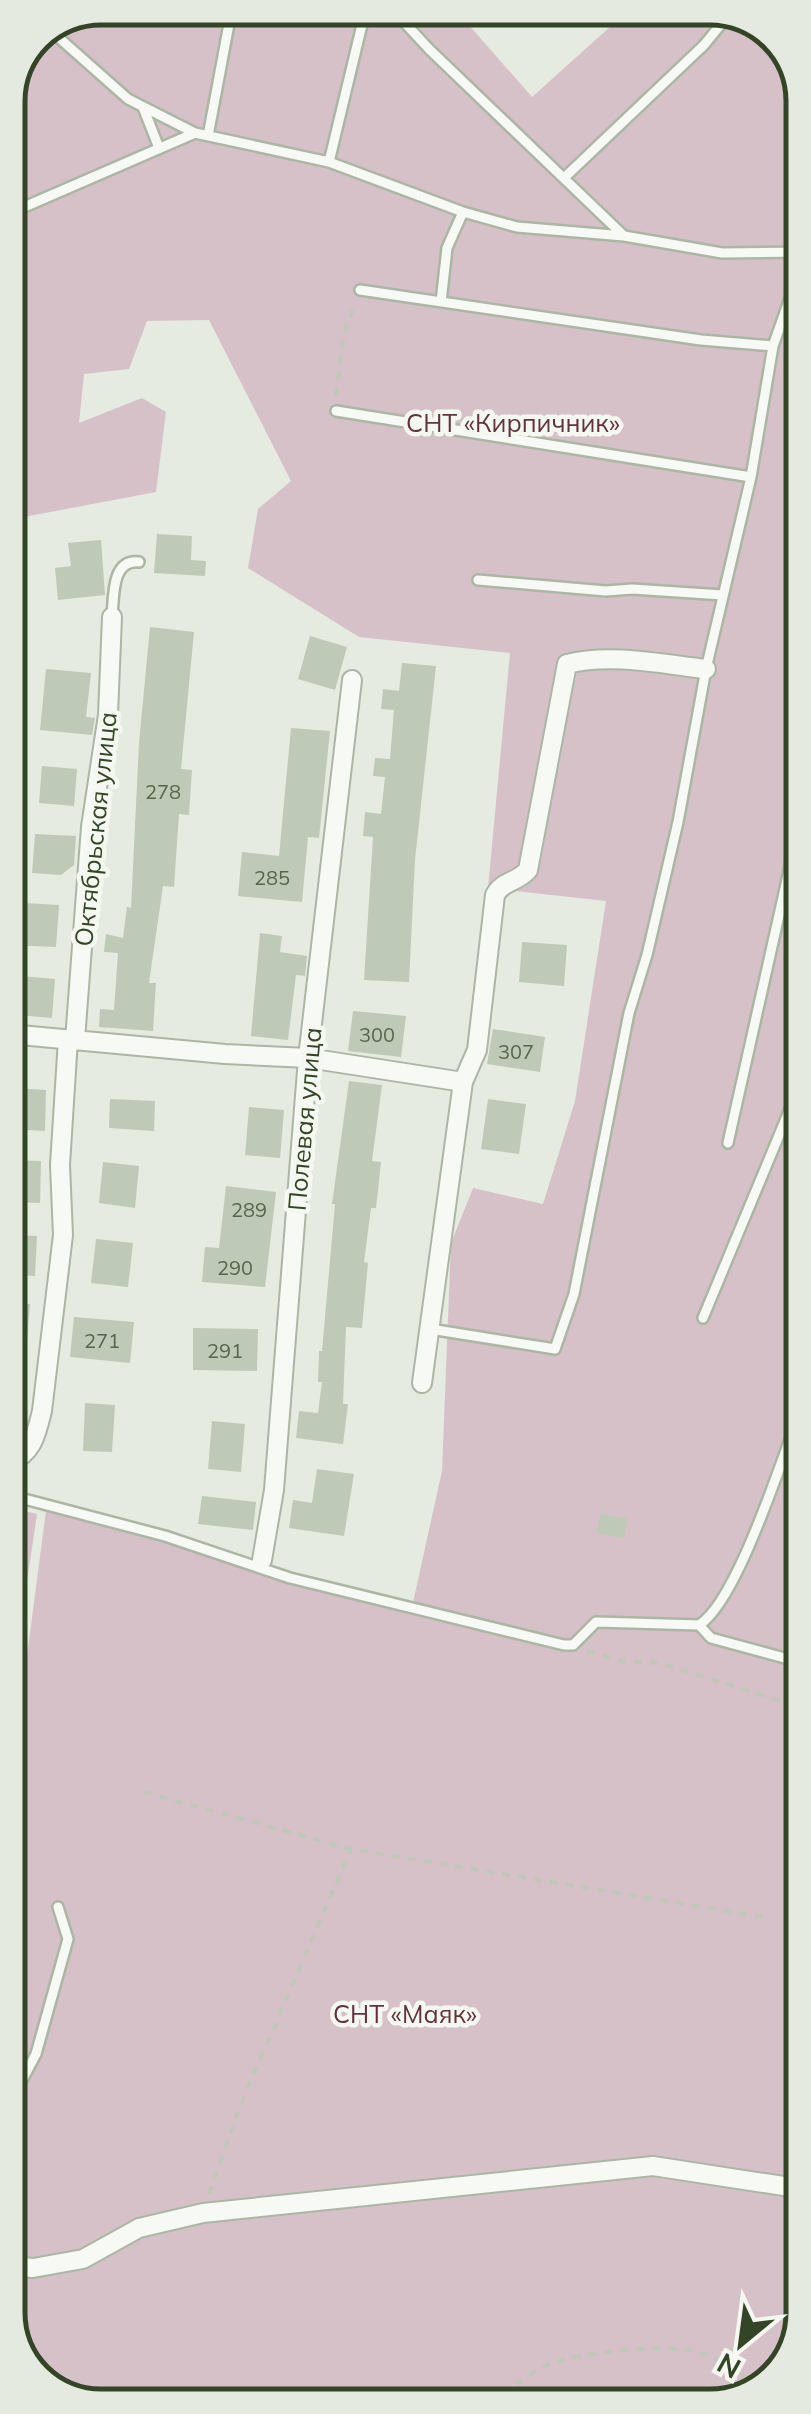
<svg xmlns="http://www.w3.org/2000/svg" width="811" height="2414" viewBox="0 0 811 2414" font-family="Mulish,sans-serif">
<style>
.green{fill:#d6c1c8}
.building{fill:#bfc9b7}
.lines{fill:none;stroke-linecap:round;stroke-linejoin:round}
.lane-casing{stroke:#acb6a5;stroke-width:14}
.street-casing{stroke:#acb6a5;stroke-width:22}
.path{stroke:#c0c7bb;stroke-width:4;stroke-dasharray:8 8;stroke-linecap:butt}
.lane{stroke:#f6f9f4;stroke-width:9}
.street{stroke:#f6f9f4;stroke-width:18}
.labels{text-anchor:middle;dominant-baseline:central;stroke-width:9;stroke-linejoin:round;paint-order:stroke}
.number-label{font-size:20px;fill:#57664b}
.park-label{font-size:25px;fill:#62333f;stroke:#f4f8f1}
.street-label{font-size:25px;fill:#344527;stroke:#f4f8f1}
.rim{fill:none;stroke:#344527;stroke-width:5}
</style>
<rect width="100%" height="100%" fill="#e5ebe1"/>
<!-- green -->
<path class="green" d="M 101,8 L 454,8 L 532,97 L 631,8 L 722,8 L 771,30 L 800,77 L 803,2313 L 784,2370 L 734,2403 L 94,2406 L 40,2384 L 11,2337 L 10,1786 L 47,1503 L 412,1607 L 442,1471 L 451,1243 L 473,1188 L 543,1204 L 575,1101 L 606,901 L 488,888 L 510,653 L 359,637 L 248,568 L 258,509 L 291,481 L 209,320 L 147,321 L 129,369 L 84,374 L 79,423 L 142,398 L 166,412 L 156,492 L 8,520 L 8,96 L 35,35 Z
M 9,1507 L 37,1514 L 21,1623 L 10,1621 Z"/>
<!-- building -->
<path class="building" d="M 157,534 L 192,536 L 191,560 L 206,561 L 205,576 L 154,573 Z
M 101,540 L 105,595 L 58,600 L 55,568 L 71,566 L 68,543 Z
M 150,627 L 194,632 L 181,769 L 192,770 L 189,815 L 179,814 L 174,887 L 163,886 L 149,983 L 156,983 L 153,1031 L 99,1027 L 100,1009 L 114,1010 L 118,953 L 104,952 L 106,934 L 123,938 L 127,907 L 131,908 L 139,743 Z
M 310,636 L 347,647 L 335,690 L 298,679 Z
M 402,663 L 436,666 L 415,860 L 409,982 L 364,980 L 373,837 L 363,836 L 365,812 L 381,814 L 385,777 L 373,776 L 375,758 L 390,759 L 394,710 L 381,709 L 383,689 L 399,691 Z
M 46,669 L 91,673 L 86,717 L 95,718 L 92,735 L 40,730 Z
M 291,728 L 330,731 L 319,838 L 308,837 L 302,902 L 238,896 L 242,852 L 279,856 Z
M 42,766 L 77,769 L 74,806 L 39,803 Z
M 35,834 L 76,836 L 74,865 L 61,875 L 32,873 Z
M 9,902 L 59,905 L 56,947 L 9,945 Z
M 260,933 L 282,936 L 280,952 L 307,956 L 305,976 L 296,975 L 288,1040 L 251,1036 Z
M 522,942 L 567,945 L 564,986 L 519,982 Z
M 20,976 L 55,979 L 52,1018 L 17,1015 Z
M 353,1011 L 406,1016 L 401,1057 L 348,1051 Z
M 493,1029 L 545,1037 L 540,1072 L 487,1064 Z
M 349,1081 L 382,1085 L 372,1161 L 381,1162 L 376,1208 L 371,1208 L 364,1262 L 368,1263 L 362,1328 L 346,1327 L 343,1404 L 348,1404 L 343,1444 L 296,1438 L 299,1411 L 318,1413 L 322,1382 L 318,1382 L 319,1351 L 322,1351 L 335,1204 L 332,1204 Z
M 11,1088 L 46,1090 L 45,1131 L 9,1129 Z
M 110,1099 L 155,1101 L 154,1131 L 109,1128 Z
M 488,1099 L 526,1104 L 519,1154 L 481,1149 Z
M 249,1107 L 284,1110 L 280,1158 L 245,1155 Z
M 9,1160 L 41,1161 L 40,1203 L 9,1202 Z
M 103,1162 L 139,1166 L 135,1208 L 99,1203 Z
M 226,1186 L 276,1192 L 265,1287 L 202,1282 L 205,1247 L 219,1248 Z
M 9,1235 L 37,1236 L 35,1276 L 9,1274 Z
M 96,1239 L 133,1243 L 128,1287 L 91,1283 Z
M 9,1303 L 30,1304 L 27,1343 L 9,1341 Z
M 74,1317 L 134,1322 L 130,1363 L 70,1357 Z
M 193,1328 L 258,1329 L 257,1371 L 193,1370 Z
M 85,1403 L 115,1405 L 112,1452 L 83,1451 Z
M 212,1421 L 245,1424 L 241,1472 L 208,1469 Z
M 317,1469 L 354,1474 L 344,1536 L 289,1528 L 293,1500 L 312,1503 Z
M 202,1496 L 256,1502 L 253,1530 L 198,1524 Z
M 600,1514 L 627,1518 L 624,1538 L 597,1533 Z"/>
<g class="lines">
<!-- lane casing -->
<g class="lane-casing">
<path id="lane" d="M 391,8 L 429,49 L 624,236
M 49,29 L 128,99 L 195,133 L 329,162 L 463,212 L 517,227 L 624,236 L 722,253 L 801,252
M 143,107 L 159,148
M 208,136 L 232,8
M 329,162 L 366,8
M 565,177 L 704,45 L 731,12
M 8,214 L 195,133
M 360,290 L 701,340 L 773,346
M 441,302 L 447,248 L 463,212
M 336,411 L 751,477
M 478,580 L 606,591 L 632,589 L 723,595
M 112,617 C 114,597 111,559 139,562
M 728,1143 L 801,817
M 703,1318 L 802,1080
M 430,1329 L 555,1349 L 574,1294 L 629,1013 L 647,955 L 678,822 L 706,669 L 751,477 L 773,346 L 801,267
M 9,1495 L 165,1536 L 290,1578 L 564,1645 L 573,1645 L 596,1622 L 699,1625 C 738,1601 783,1454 802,1407
M 699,1625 L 711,1638 L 803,1663
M 10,2103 L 36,2054 L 68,1939 L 58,1907"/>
</g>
<!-- street casing -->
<g class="street-casing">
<path id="street" d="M 9,1034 L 225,1054 L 308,1058 L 463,1082
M 75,1040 L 91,827 L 108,715 L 112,617
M 422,1383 L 463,1082 L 477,1050 L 495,895 C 502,881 518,882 528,870 L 567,664 C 611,653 661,664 706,669
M 9,1463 C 33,1452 36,1435 42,1411 L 63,1235 L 60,1165 L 68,1039
M 262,1560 L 274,1490 L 308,1058 L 352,680
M 10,2266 L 33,2268 L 83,2259 L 139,2228 L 203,2213 L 653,2166 L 803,2189"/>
</g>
<!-- path -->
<path class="path" d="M 336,396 L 344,334 L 355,303
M 587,1651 L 623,1661 L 660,1663 L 803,1708
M 144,1792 L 351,1849 L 763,1917
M 209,2194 L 240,2106 L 351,1849
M 491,2405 C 509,2392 529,2372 550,2364 C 584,2352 663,2343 698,2352 C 721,2358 740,2373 759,2387"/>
<!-- lane -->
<use href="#lane" class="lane"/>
<!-- street -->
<use href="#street" class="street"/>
</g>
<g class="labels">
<!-- number labels -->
<g class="number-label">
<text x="163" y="791">278</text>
<text x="272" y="877">285</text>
<text x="377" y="1034">300</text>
<text x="516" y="1051">307</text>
<text x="249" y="1209">289</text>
<text x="235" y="1267">290</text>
<text x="102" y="1340">271</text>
<text x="225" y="1350">291</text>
</g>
<!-- park labels -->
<g class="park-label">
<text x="513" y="422">СНТ «Кирпичник»</text>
<text x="405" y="2013">СНТ «Маяк»</text>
</g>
<!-- street labels -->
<g class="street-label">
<text transform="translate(95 829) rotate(-84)">Октябрьская улица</text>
<text transform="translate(304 1119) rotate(-85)">Полевая улица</text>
</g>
</g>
<!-- crop -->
<path d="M0 0H811V2414H0ZM101 25H710A76 76 0 0 1 786 101V2313A76 76 0 0 1 710 2389H101A76 76 0 0 1 25 2313V101A76 76 0 0 1 101 25Z" fill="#e5eae1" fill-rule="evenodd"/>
<path class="rim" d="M101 25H710A76 76 0 0 1 786 101V2313A76 76 0 0 1 710 2389H101A76 76 0 0 1 25 2313V101A76 76 0 0 1 101 25Z"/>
<!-- north arrow -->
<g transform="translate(741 2344) rotate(209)" stroke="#f4f8f1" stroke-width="8" paint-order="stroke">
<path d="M0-8L18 38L0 25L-18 38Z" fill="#344527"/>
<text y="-15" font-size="28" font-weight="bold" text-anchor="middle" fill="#344527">N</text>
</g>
</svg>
